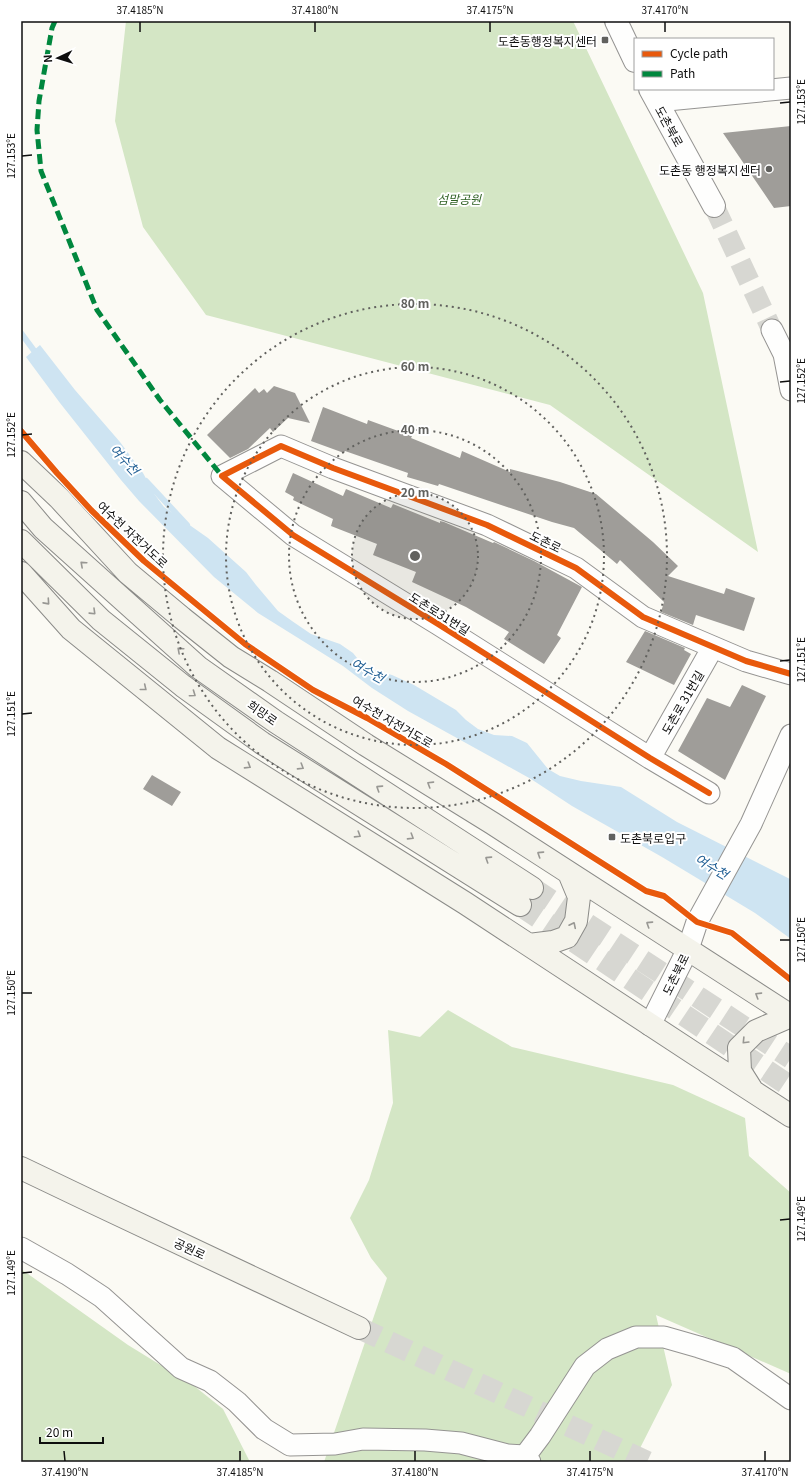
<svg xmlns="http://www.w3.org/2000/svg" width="812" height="1483" viewBox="0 0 812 1483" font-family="Georgia,'Noto Sans KR',serif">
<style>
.forest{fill:#d4e6c5}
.water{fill:#cee4f2}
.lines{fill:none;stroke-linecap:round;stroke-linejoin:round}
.stream{stroke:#cee4f2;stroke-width:6}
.building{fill:#9f9d99}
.minor-tunnel{stroke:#d7d7d2;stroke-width:21;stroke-dasharray:21 10;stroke-linecap:butt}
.secondary-tunnel{stroke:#d7d7d2;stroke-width:22;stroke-dasharray:22 11;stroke-linecap:butt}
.minor-casing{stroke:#959492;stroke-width:23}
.tertiary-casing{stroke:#959492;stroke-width:24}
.secondary-casing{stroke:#8b8b88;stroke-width:24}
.minor{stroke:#fefefd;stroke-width:21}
.tertiary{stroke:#fefefd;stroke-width:22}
.secondary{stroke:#f4f3eb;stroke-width:22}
.quiet{stroke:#00873e;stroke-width:5;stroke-dasharray:10 5;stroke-linecap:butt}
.cycleway-casing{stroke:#fff;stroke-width:8}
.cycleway{stroke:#e8590c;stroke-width:6}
.oneway{stroke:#989793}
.ticks{fill:none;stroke:#0e0e0e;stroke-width:1.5}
.ring{fill:none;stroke:#61615e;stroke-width:2;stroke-dasharray:2 4}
.poi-dot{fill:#61615e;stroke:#fff;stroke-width:1.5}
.labels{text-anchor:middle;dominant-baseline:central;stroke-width:4;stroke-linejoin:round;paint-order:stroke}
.poi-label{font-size:12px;fill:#0e0e0e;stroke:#fff;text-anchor:end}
.street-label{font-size:12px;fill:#0e0e0e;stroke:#fff}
.park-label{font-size:12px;font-style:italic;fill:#2f6124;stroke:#fff}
.water-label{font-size:13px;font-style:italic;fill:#226095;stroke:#fff}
.centre{fill:#61615e;stroke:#fff;stroke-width:2}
.ring-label{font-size:12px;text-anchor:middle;font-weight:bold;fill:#61615e;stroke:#fff;stroke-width:4;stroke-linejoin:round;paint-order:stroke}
.neatline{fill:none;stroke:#0e0e0e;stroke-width:1.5}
.ticks-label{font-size:10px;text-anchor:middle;fill:#0e0e0e}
</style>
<rect width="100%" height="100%" fill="#fbfaf4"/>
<!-- forest -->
<path class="forest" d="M 126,21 L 573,21 L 703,293 L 758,552 L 550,405 L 206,315 L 143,227 L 115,121 Z
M 448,1010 L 512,1047 L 673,1085 L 745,1118 L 749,1156 L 791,1193 L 791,1374 L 656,1315 L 672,1385 L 633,1462 L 324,1462 L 387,1278 L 371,1258 L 350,1218 L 369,1180 L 393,1103 L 388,1030 L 420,1037 Z
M 21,1269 L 128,1345 L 193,1385 L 223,1409 L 250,1462 L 21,1462 Z"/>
<!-- water -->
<path class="water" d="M 40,345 L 75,390 L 120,442 L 143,473 L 155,495 L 164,507 L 208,538 L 246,572 L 256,585 L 278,611 L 292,621 L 311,634 L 340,644 L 353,653 L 362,664 L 374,670 L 392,675 L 414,685 L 456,710 L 466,720 L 478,729 L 494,735 L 512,736 L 527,743 L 548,769 L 560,776 L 581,781 L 621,787 L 677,822 L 790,879 L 791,939 L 755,913 L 662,857 L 572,806 L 531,779 L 408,711 L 372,688 L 343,666 L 258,613 L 214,577 L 139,501 L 121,480 L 60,403 L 26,357 Z"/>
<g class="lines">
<!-- stream -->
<path class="stream" d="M 21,333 L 38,356
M 146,481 L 187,525"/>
</g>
<!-- building -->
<path class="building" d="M 791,126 L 791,206 L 774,208 L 723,133 Z
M 274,386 L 295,393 L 310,423 L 288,418 L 273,432 L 270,428 L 248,449 L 230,458 L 207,435 L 255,388 L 259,393 L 264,389 L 267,393 Z
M 323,407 L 367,424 L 368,420 L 412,436 L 411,438 L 460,458 L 462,451 L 510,472 L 510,469 L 560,482 L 596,494 L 653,542 L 678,566 L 668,576 L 724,594 L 726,588 L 755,598 L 744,631 L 696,615 L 693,625 L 661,612 L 664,602 L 620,560 L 617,564 L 574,528 L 552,522 L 439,484 L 438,486 L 407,477 L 408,473 L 345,451 L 344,453 L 311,441 Z
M 293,473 L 343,496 L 346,489 L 391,508 L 393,504 L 440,523 L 440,521 L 444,522 L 493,543 L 494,542 L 534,561 L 582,587 L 557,635 L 561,638 L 544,664 L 504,639 L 509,632 L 466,607 L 412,582 L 416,572 L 373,555 L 377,544 L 331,526 L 333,519 L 293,500 L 294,497 L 285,492 Z
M 645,631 L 685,648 L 684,650 L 691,654 L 674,685 L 626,662 Z
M 742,685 L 766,696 L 725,780 L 678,751 L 707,698 L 730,707 Z
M 152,775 L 181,792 L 172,806 L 143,789 Z"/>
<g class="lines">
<!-- minor-tunnel -->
<path class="minor-tunnel" d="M 714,206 L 772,330"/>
<!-- secondary-tunnel -->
<path class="secondary-tunnel" d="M 532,888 L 791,1058
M 520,905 L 791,1087
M 359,1328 L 647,1462"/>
<!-- minor casing -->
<g class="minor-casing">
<path id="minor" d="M 657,101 L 791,88
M 772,330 L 784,354 L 791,390
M 650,758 L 713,647
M 709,793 L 650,758 L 438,624 L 293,535 L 222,476 L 281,446 L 333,468 L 487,525 L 576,568 L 643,617 L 746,661 L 791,674
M 650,1025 L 688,949 L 697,922 L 751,824 L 791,735
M 21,1248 L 67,1274 L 102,1297 L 181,1368 L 210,1381 L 237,1402 L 264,1429 L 290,1445 L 335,1444 L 363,1439 L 425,1440 L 461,1443 L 507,1455 L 525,1456
M 530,1462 L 525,1456 L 540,1436 L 585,1366 L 607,1349 L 636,1337 L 664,1337 L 699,1347 L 733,1358 L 791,1399"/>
</g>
<!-- tertiary casing -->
<g class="tertiary-casing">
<path id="tertiary" d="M 616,21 L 635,61
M 650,89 L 714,206"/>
</g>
<!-- secondary casing -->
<g class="secondary-casing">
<path id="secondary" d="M 21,462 L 59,498 L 128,573 L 182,618 L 231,657 L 270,681 L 366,745 L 492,823 L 791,1016
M 21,502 L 43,528 L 198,667 L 276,722 L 532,888
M 21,541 L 101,620 L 183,686 L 262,743 L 520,905
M 21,573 L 71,629 L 218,748 L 465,903 L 695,1054 L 791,1116
M 529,945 L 553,942 L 567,937 L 576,921 L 579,897 L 569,873
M 752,1090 L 740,1071 L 739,1048 L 756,1031 L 791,1016
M 21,1168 L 90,1201 L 359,1328"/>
</g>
<!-- minor -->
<use href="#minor" class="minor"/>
<!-- tertiary -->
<use href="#tertiary" class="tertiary"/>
<!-- secondary -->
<use href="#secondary" class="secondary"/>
<!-- quiet -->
<path class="quiet" d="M 55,21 L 52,28 L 39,101 L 37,130 L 41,171 L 97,310 L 160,400 L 222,476"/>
<!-- cycleway casing -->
<g class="cycleway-casing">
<path id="cycleway" d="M 21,431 L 57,473 L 91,510 L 144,561 L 245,644 L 313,690 L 367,718 L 446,764 L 646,891 L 664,896 L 697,922 L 732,933 L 791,980
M 709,793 L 650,758 L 438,624 L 293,535 L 222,476 L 281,446 L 333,468 L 487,525 L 576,568 L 643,617 L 746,661 L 791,674"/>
</g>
<!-- cycleway -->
<use href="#cycleway" class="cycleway"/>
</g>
<!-- one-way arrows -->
<defs><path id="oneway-chevron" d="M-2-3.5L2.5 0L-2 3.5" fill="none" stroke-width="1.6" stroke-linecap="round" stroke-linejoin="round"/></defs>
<g class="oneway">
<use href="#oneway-chevron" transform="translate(83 564) rotate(-138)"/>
<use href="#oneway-chevron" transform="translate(47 602) rotate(48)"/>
<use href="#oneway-chevron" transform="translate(93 612) rotate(44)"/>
<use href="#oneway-chevron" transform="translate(180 650) rotate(-138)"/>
<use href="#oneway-chevron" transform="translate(144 688) rotate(39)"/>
<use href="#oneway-chevron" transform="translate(193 694) rotate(35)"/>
<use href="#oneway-chevron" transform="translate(248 766) rotate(32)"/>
<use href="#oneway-chevron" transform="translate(301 767) rotate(32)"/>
<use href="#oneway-chevron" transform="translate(430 784) rotate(-148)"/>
<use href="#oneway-chevron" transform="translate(379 788) rotate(-147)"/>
<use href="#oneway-chevron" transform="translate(358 835) rotate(32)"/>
<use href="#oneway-chevron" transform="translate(411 837) rotate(32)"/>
<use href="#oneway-chevron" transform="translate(540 854) rotate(-147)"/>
<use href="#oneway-chevron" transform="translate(488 859) rotate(-147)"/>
<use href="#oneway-chevron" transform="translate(649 924) rotate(-147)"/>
<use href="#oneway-chevron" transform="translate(573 925) rotate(-64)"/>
<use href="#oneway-chevron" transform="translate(758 995) rotate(-148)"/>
<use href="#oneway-chevron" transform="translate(745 1041) rotate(134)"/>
</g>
<!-- ticks -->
<path class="ticks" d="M 140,22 L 140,32M 315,22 L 315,32M 490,22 L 490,32M 665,22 L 665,32M 780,103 L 790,102M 22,156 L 32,155M 780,382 L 790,381M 22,435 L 32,434M 780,661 L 790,660M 22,714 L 32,713M 780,940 L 790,940M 22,993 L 32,993M 780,1220 L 790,1219M 22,1273 L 32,1272M 64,1451 L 65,1461M 240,1451 L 240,1461M 415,1451 L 415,1461M 590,1451 L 590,1461M 765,1451 L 765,1461"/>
<!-- distance rings -->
<circle cx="415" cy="556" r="63" fill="#61615e" fill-opacity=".12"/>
<g class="ring">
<circle cx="415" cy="556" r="63"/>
<circle cx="415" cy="556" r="126"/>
<circle cx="415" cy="556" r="189"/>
<circle cx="415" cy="556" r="252"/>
</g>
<!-- markers -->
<g class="poi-dot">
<rect x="601" y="36" width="8" height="8" rx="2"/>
<circle cx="769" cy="169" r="4"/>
<rect x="608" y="833" width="8" height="8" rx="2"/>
</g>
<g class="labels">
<!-- poi labels -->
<g class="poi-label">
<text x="597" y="40">도촌동행정복지센터</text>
<text x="761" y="169">도촌동 행정복지센터</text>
<text x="620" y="837" text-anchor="start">도촌북로입구</text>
</g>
<!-- street labels -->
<g class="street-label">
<text transform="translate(670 126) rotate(61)">도촌북로</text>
<text transform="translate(133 534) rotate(43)">여수천 자전거도로</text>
<text transform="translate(546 541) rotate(26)">도촌로</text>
<text transform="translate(440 613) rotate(32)">도촌로31번길</text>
<text transform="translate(682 702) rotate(-60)">도촌로 31번길</text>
<text transform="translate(263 712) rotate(35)">희망로</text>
<text transform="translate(393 721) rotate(30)">여수천 자전거도로</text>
<text transform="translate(675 974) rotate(-64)">도촌북로</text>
<text transform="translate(190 1248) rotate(25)">공원로</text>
</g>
<!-- park labels -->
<g class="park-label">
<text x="459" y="198">섬말공원</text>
</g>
<!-- water labels -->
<g class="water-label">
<text transform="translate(125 459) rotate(47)">여수천</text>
<text transform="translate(368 670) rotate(29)">여수천</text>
<text transform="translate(712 866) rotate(31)">여수천</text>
</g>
</g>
<circle cx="415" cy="556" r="6" class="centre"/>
<g class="ring-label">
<text x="415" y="308">80 m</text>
<text x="415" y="371">60 m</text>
<text x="415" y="434">40 m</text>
<text x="415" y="497">20 m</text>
</g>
<!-- border -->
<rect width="812" height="1483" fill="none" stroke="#ffffff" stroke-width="44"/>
<!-- legend -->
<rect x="634" y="38" width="140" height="52" fill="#ffffff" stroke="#9f9f9f"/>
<rect x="642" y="51" width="20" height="6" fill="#e8590c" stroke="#9f9f9f"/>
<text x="670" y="58" font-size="12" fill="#0e0e0e">Cycle path</text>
<rect x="642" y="71" width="20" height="6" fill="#00873e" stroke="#9f9f9f"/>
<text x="670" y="78" font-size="12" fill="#0e0e0e">Path</text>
<!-- north arrow -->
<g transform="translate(58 58) rotate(266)" stroke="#ffffff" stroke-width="3" paint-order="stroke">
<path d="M0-3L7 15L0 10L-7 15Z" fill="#0e0e0e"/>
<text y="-6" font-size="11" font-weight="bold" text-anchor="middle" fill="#0e0e0e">N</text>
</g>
<!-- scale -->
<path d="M40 1437v6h63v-6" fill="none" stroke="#0e0e0e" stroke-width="2"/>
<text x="46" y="1437" font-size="12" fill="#0e0e0e" stroke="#ffffff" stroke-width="3" paint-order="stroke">20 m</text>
<rect x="22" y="22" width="768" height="1439" class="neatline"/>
<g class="ticks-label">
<text x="140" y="14">37.4185°N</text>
<text x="315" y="14">37.4180°N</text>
<text x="490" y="14">37.4175°N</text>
<text x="665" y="14">37.4170°N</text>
<text transform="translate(801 102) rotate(-90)" y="4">127.153°E</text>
<text transform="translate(11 156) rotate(-90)" y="4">127.153°E</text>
<text transform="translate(801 381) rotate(-90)" y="4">127.152°E</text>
<text transform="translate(11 435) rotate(-90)" y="4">127.152°E</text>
<text transform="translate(801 660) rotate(-90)" y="4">127.151°E</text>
<text transform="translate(11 714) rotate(-90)" y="4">127.151°E</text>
<text transform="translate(801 940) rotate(-90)" y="4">127.150°E</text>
<text transform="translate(11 993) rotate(-90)" y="4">127.150°E</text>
<text transform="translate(801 1219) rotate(-90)" y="4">127.149°E</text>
<text transform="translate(11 1273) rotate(-90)" y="4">127.149°E</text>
<text x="65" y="1476">37.4190°N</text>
<text x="240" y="1476">37.4185°N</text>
<text x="415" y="1476">37.4180°N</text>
<text x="590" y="1476">37.4175°N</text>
<text x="765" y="1476">37.4170°N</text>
</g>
</svg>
